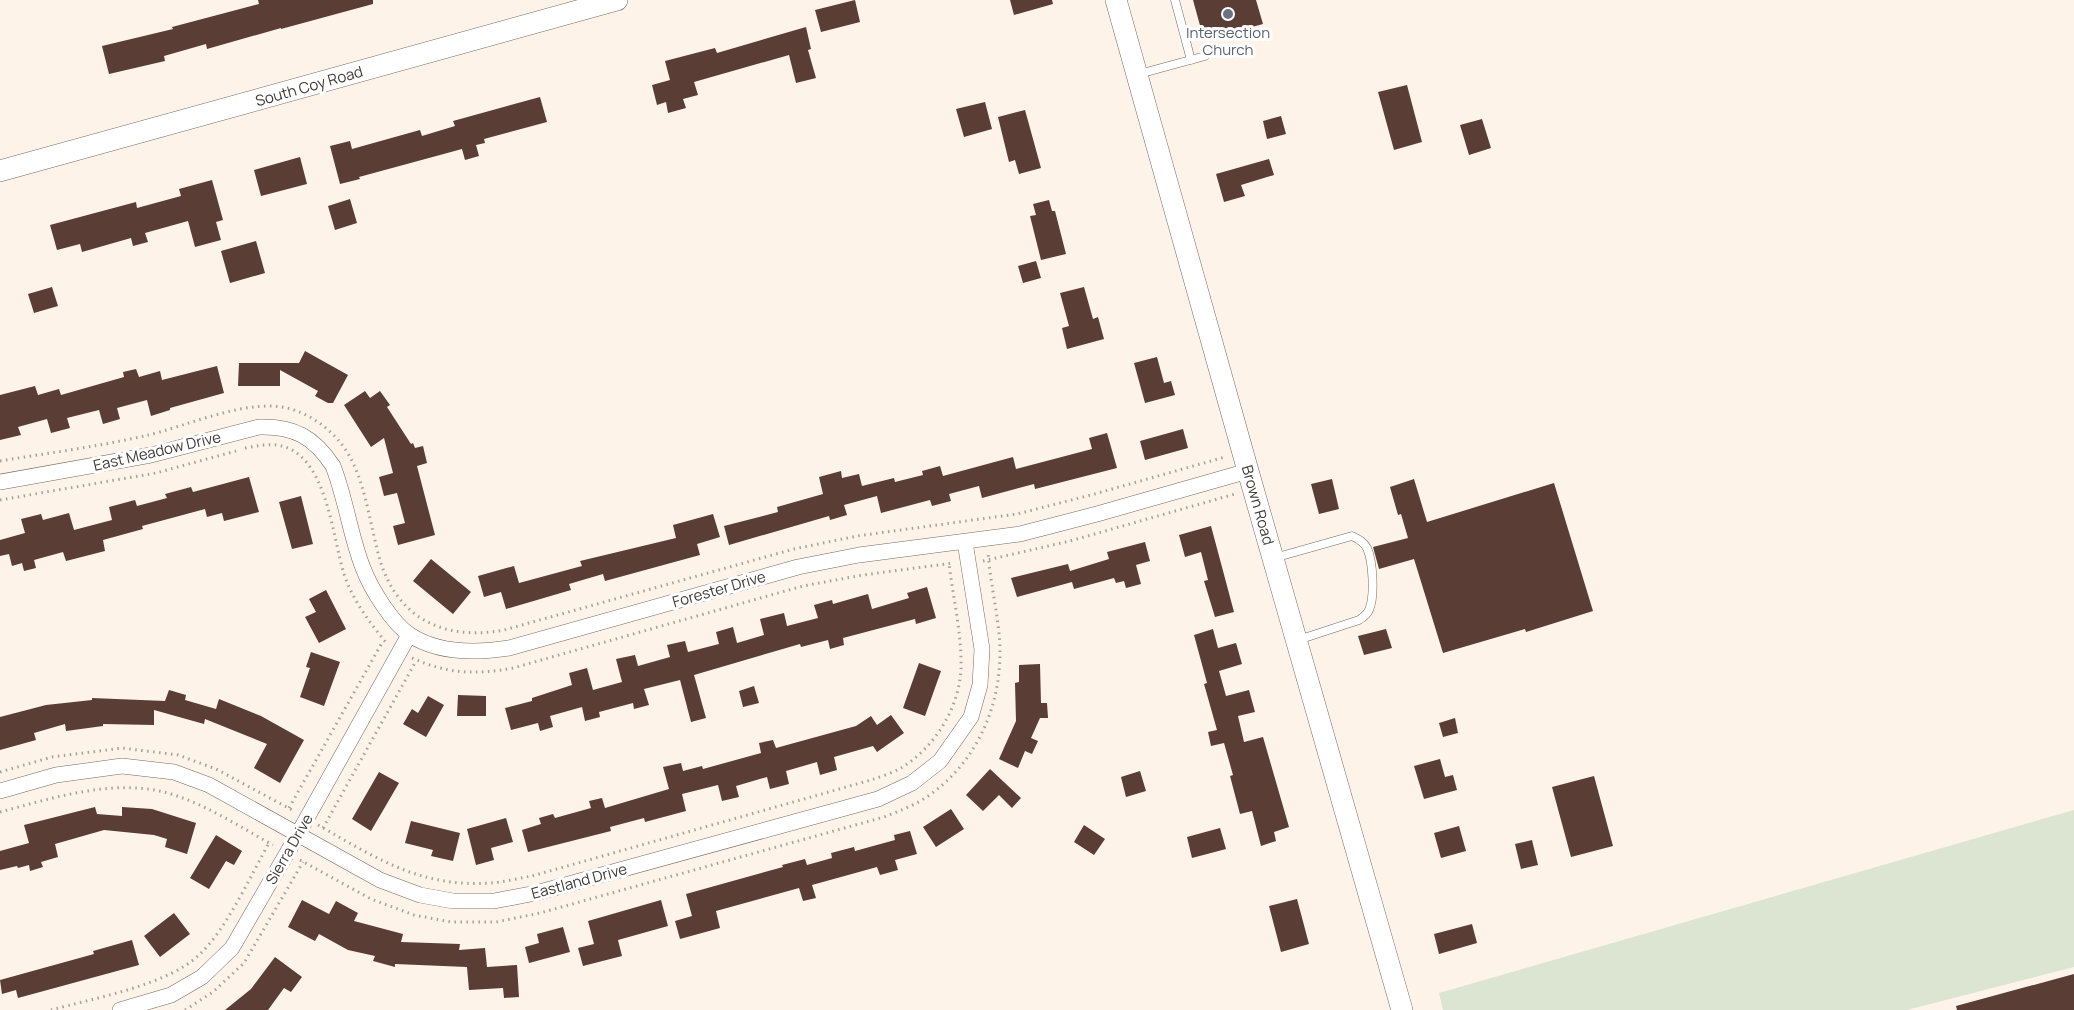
<svg xmlns="http://www.w3.org/2000/svg" width="2074" height="1010" viewBox="0 0 2074 1010" font-family="Manrope,sans-serif">
<style>
.green{fill:#dbe5d2}
.building{fill:#5a3d35}
.lines{fill:none;stroke-linecap:round;stroke-linejoin:round}
.lane-casing{stroke:#746b62;stroke-width:9}
.street-casing{stroke:#746b62;stroke-width:16}
.secondary-casing{stroke:#746b62;stroke-width:22}
.path{stroke:#a7a099;stroke-width:3;stroke-dasharray:1.5 4.5;stroke-linecap:butt}
.lane{stroke:#fff;stroke-width:8}
.street{stroke:#fff;stroke-width:15}
.secondary{stroke:#fff;stroke-width:21}
.worship-dot{fill:#6b7280;stroke:#fff;stroke-width:2}
.labels{text-anchor:middle;dominant-baseline:central;stroke-width:6;stroke-linejoin:round;paint-order:stroke}
.worship-label{font-size:15px;fill:#5b616d;stroke:#fff}
.street-label{font-size:15px;fill:#3e3a36;stroke:#fff}
</style>
<rect width="100%" height="100%" fill="#fdf3e9"/>
<!-- green -->
<path class="green" d="M 2074,810 L 2074,967 L 1907,1010 L 1443,1010 L 1439,993 Z"/>
<!-- building -->
<path class="building" d="M 258,0 L 373,0 L 373,4 L 281,29 L 281,28 L 207,49 L 206,44 L 164,56 L 165,61 L 109,74 L 102,46 L 173,29 L 172,27 L 259,4 Z
M 855,0 L 860,22 L 821,32 L 815,10 Z
M 1010,0 L 1052,0 L 1053,4 L 1014,15 Z
M 1193,0 L 1256,0 L 1263,24 L 1204,40 Z
M 806,27 L 811,49 L 808,50 L 816,78 L 796,83 L 789,55 L 694,82 L 698,95 L 683,99 L 686,108 L 668,113 L 666,102 L 657,105 L 652,85 L 670,80 L 665,61 L 715,48 L 717,53 Z
M 1407,85 L 1422,142 L 1394,150 L 1378,92 Z
M 540,97 L 547,122 L 484,139 L 485,143 L 476,145 L 479,156 L 465,160 L 462,149 L 359,177 L 360,179 L 340,184 L 330,146 L 350,141 L 352,149 L 420,130 L 422,136 L 455,126 L 453,121 Z
M 985,102 L 992,129 L 964,137 L 956,109 Z
M 1025,110 L 1041,168 L 1019,174 L 1015,160 L 1009,162 L 998,117 Z
M 1281,116 L 1286,134 L 1267,139 L 1263,121 Z
M 1482,119 L 1491,148 L 1469,155 L 1460,125 Z
M 300,157 L 307,184 L 261,196 L 254,170 Z
M 1269,159 L 1274,175 L 1241,185 L 1245,196 L 1224,202 L 1216,174 Z
M 212,180 L 223,220 L 216,222 L 221,240 L 195,247 L 188,221 L 145,233 L 148,242 L 133,246 L 131,238 L 82,252 L 80,244 L 57,250 L 50,225 L 136,202 L 137,208 L 181,196 L 179,189 Z
M 350,199 L 357,223 L 335,230 L 328,206 Z
M 1049,200 L 1052,211 L 1055,211 L 1066,254 L 1041,260 L 1030,216 L 1036,215 L 1033,204 Z
M 256,241 L 265,273 L 230,283 L 221,251 Z
M 1036,261 L 1041,278 L 1023,283 L 1018,266 Z
M 52,287 L 58,306 L 34,313 L 28,294 Z
M 1084,287 L 1093,319 L 1098,317 L 1104,339 L 1067,349 L 1062,328 L 1069,326 L 1060,293 Z
M 305,351 L 348,375 L 333,403 L 328,403 L 315,396 L 318,391 L 280,370 L 280,386 L 238,386 L 239,363 L 299,363 Z
M 1157,357 L 1164,383 L 1171,381 L 1175,395 L 1145,403 L 1134,363 Z
M 217,366 L 224,393 L 170,408 L 170,410 L 151,416 L 147,400 L 117,408 L 120,419 L 103,424 L 99,410 L 67,418 L 70,428 L 51,433 L 47,419 L 18,427 L 21,435 L 0,440 L 0,395 L 35,386 L 38,395 L 59,389 L 61,395 L 124,377 L 123,372 L 136,369 L 139,377 L 160,371 L 162,380 Z
M 365,391 L 370,398 L 380,391 L 390,405 L 387,407 L 411,444 L 413,443 L 415,448 L 423,446 L 427,463 L 417,466 L 435,535 L 398,545 L 393,526 L 405,523 L 397,493 L 384,496 L 379,477 L 393,473 L 384,438 L 371,447 L 344,405 Z
M 1183,429 L 1188,448 L 1145,460 L 1140,441 Z
M 1107,433 L 1117,468 L 1035,489 L 1034,484 L 982,498 L 979,486 L 949,494 L 951,501 L 932,506 L 930,500 L 881,513 L 877,496 L 844,505 L 847,515 L 830,520 L 829,516 L 729,545 L 724,526 L 778,512 L 777,507 L 823,494 L 819,477 L 841,471 L 842,478 L 859,474 L 862,486 L 894,478 L 895,482 L 923,475 L 922,471 L 940,466 L 943,476 L 1013,457 L 1016,469 L 1092,449 L 1089,438 Z
M 249,477 L 259,512 L 224,521 L 222,513 L 207,517 L 205,509 L 142,526 L 143,529 L 103,540 L 105,551 L 66,561 L 63,552 L 34,560 L 36,568 L 24,571 L 22,563 L 12,566 L 9,554 L 0,556 L 0,540 L 25,533 L 21,519 L 41,514 L 43,520 L 69,513 L 74,530 L 112,520 L 109,507 L 135,500 L 137,506 L 167,498 L 165,494 L 191,487 L 193,492 Z
M 1332,479 L 1339,509 L 1319,514 L 1311,484 Z
M 1414,479 L 1427,522 L 1554,483 L 1593,611 L 1526,632 L 1525,629 L 1443,653 L 1414,559 L 1379,569 L 1373,547 L 1408,538 L 1401,514 L 1398,515 L 1390,487 Z
M 301,496 L 313,544 L 292,549 L 279,502 Z
M 713,514 L 720,537 L 697,544 L 700,555 L 605,581 L 603,574 L 569,584 L 571,590 L 506,609 L 501,592 L 484,597 L 478,576 L 514,566 L 519,583 L 582,566 L 580,561 L 676,538 L 673,525 Z
M 1211,526 L 1234,612 L 1215,617 L 1204,581 L 1208,580 L 1201,552 L 1185,557 L 1179,535 Z
M 1145,542 L 1150,561 L 1136,565 L 1141,584 L 1126,588 L 1124,581 L 1116,583 L 1114,578 L 1074,589 L 1072,582 L 1017,597 L 1011,578 L 1068,564 L 1070,571 L 1109,559 L 1107,552 Z
M 431,559 L 471,592 L 453,614 L 413,581 Z
M 927,587 L 936,618 L 916,624 L 915,619 L 843,638 L 844,645 L 830,649 L 828,640 L 801,647 L 800,644 L 694,675 L 706,718 L 691,722 L 680,680 L 644,689 L 649,705 L 634,709 L 633,703 L 599,712 L 600,717 L 585,721 L 582,707 L 550,716 L 553,727 L 540,731 L 538,723 L 511,730 L 505,708 L 532,701 L 532,698 L 572,685 L 569,673 L 587,668 L 593,690 L 622,682 L 616,659 L 635,655 L 638,666 L 670,657 L 667,645 L 685,641 L 688,652 L 719,644 L 716,632 L 733,627 L 737,643 L 764,635 L 760,619 L 784,613 L 787,626 L 818,618 L 814,605 L 832,600 L 833,604 L 868,594 L 872,609 L 909,598 L 907,593 Z
M 326,590 L 346,629 L 319,643 L 305,617 L 316,612 L 309,599 Z
M 1213,629 L 1218,648 L 1236,643 L 1242,664 L 1219,671 L 1226,696 L 1249,690 L 1255,712 L 1238,716 L 1244,742 L 1263,737 L 1289,827 L 1274,832 L 1276,841 L 1261,846 L 1252,811 L 1240,814 L 1230,776 L 1233,775 L 1224,743 L 1211,746 L 1208,732 L 1217,730 L 1204,684 L 1207,683 L 1194,635 Z
M 1386,629 L 1392,648 L 1364,655 L 1358,636 Z
M 311,652 L 340,662 L 324,706 L 300,697 L 310,668 L 306,667 Z
M 919,663 L 941,671 L 925,716 L 903,708 Z
M 1040,664 L 1041,703 L 1047,703 L 1048,718 L 1040,718 L 1031,738 L 1038,741 L 1032,754 L 1025,751 L 1018,768 L 999,759 L 1016,721 L 1015,683 L 1019,682 L 1019,665 Z
M 754,686 L 759,703 L 743,707 L 739,691 Z
M 169,690 L 186,695 L 185,700 L 216,709 L 219,699 L 261,716 L 304,740 L 280,783 L 254,768 L 267,744 L 205,719 L 204,724 L 154,710 L 154,725 L 103,724 L 103,726 L 66,731 L 65,724 L 34,733 L 36,740 L 0,750 L 0,717 L 46,705 L 92,700 L 92,698 L 165,701 Z
M 458,695 L 486,696 L 486,716 L 457,716 Z
M 428,696 L 444,705 L 426,737 L 403,724 L 412,709 L 418,713 Z
M 891,715 L 904,733 L 877,752 L 873,746 L 834,757 L 837,770 L 820,775 L 817,762 L 786,771 L 789,784 L 770,789 L 767,777 L 736,786 L 739,797 L 722,801 L 718,785 L 682,794 L 686,811 L 645,822 L 644,818 L 610,827 L 611,831 L 528,852 L 522,830 L 541,824 L 539,818 L 553,814 L 555,818 L 591,808 L 589,801 L 602,798 L 605,808 L 669,789 L 663,767 L 681,763 L 683,771 L 702,766 L 703,769 L 761,753 L 759,743 L 773,740 L 776,748 L 856,726 L 871,716 L 877,725 Z
M 1455,718 L 1458,733 L 1443,737 L 1439,723 Z
M 1440,759 L 1445,777 L 1453,775 L 1457,790 L 1424,799 L 1414,766 Z
M 990,769 L 1021,798 L 1012,808 L 999,795 L 983,811 L 966,795 Z
M 1140,771 L 1146,791 L 1126,797 L 1121,777 Z
M 379,772 L 399,783 L 371,831 L 352,819 Z
M 1594,776 L 1613,846 L 1571,857 L 1552,787 Z
M 95,807 L 97,814 L 122,816 L 122,807 L 152,809 L 196,823 L 187,854 L 165,847 L 167,839 L 154,835 L 104,830 L 55,844 L 58,857 L 41,862 L 43,867 L 30,871 L 29,865 L 18,868 L 17,866 L 0,870 L 0,851 L 29,843 L 24,825 Z
M 951,809 L 964,829 L 936,847 L 923,827 Z
M 506,818 L 513,842 L 491,848 L 494,860 L 476,865 L 467,829 Z
M 411,821 L 460,833 L 453,861 L 431,856 L 433,850 L 405,843 Z
M 1084,825 L 1105,839 L 1094,855 L 1074,842 Z
M 1459,826 L 1466,851 L 1441,858 L 1434,833 Z
M 1220,828 L 1226,849 L 1192,858 L 1187,837 Z
M 910,831 L 917,854 L 895,860 L 898,870 L 880,875 L 877,867 L 812,885 L 816,898 L 803,901 L 799,888 L 716,911 L 720,928 L 680,939 L 675,921 L 692,916 L 686,894 L 783,867 L 782,865 L 805,859 L 807,865 L 832,858 L 831,853 L 854,847 L 855,851 L 895,840 L 894,835 Z
M 216,835 L 242,851 L 234,865 L 226,861 L 209,889 L 190,878 Z
M 1532,840 L 1538,865 L 1521,869 L 1515,844 Z
M 1297,899 L 1309,944 L 1281,952 L 1269,906 Z
M 302,900 L 329,914 L 336,901 L 358,913 L 354,921 L 403,934 L 401,942 L 460,944 L 459,950 L 485,948 L 487,967 L 517,965 L 519,997 L 504,998 L 503,988 L 469,990 L 467,967 L 395,964 L 395,967 L 373,961 L 375,956 L 348,950 L 319,934 L 315,941 L 288,927 Z
M 661,900 L 668,926 L 618,940 L 622,956 L 583,966 L 578,948 L 594,944 L 588,921 Z
M 174,913 L 190,934 L 160,957 L 144,936 Z
M 1472,924 L 1477,943 L 1439,954 L 1434,934 Z
M 563,927 L 570,952 L 529,963 L 525,947 L 539,943 L 537,934 Z
M 132,940 L 139,965 L 18,998 L 16,990 L 2,994 L 0,980 L 94,954 L 93,951 Z
M 275,957 L 302,977 L 291,992 L 284,988 L 268,1010 L 225,1010 L 251,989 Z
M 2074,974 L 2074,1010 L 1957,1010 L 1956,1006 Z"/>
<g class="lines">
<!-- lane casing -->
<g class="lane-casing">
<path id="lane" d="M 1175,0 L 1191,60
M 1139,74 L 1205,56
M 1274,558 L 1352,536 C 1358,539 1363,541 1367,548 C 1373,561 1375,597 1369,610 C 1367,615 1363,617 1359,620 L 1298,640"/>
</g>
<!-- street casing -->
<g class="street-casing">
<path id="street" d="M 0,482 L 151,455 L 259,427 C 294,426 314,437 333,466 C 346,499 350,535 363,568 C 371,589 392,623 410,635 C 439,654 477,653 509,648 L 798,567 L 859,555 L 1020,534 L 1097,514 L 1248,471
M 0,791 L 56,775 L 122,766 L 174,772 L 209,785 L 380,880 L 420,895 L 453,901 L 494,901 L 536,893 L 878,799 L 912,783 L 940,761 L 971,717 L 980,685 L 982,649 L 965,542
M 120,1010 L 171,995 L 202,977 L 232,948 L 298,834 L 409,635"/>
</g>
<!-- secondary casing -->
<g class="secondary-casing">
<path id="secondary" d="M 1116,0 L 1248,471 L 1402,1010
M 0,171 L 617,0"/>
</g>
<!-- path -->
<path class="path" d="M 245,448 C 256,446 266,444 277,445 C 327,452 332,536 344,574 C 353,601 370,623 388,645
M 0,461 C 48,453 96,447 144,436 C 186,427 252,395 294,410 C 318,418 340,437 351,459 C 366,487 371,529 380,560 C 398,620 446,641 504,630 L 794,549 L 857,536 L 1017,514 L 1091,495 L 1225,457
M 0,500 L 156,473 L 236,451
M 983,561 L 1070,541 L 1235,494
M 412,658 C 448,674 475,675 513,668 L 803,586 L 863,575 L 953,563
M 0,772 L 52,757 L 122,748 L 178,755 L 216,769 L 294,811
M 289,808 L 383,641
M 0,812 C 53,798 116,777 171,794 C 207,805 240,827 273,845
M 318,825 C 376,858 421,888 491,883 C 505,882 519,878 532,876 L 871,780 C 880,777 892,773 901,768 C 934,748 959,709 961,669 C 962,634 953,598 949,563
M 323,828 L 416,661
M 300,860 L 371,899 L 414,915 L 451,922 L 496,922 L 540,913 L 884,817 C 897,812 910,807 922,800 C 973,768 1000,712 1000,652 C 1000,621 990,584 988,552
M 51,1010 C 94,998 170,985 201,953 C 227,928 251,875 269,843
M 185,1010 L 213,992 L 244,963 L 303,862"/>
<!-- lane -->
<use href="#lane" class="lane"/>
<!-- street -->
<use href="#street" class="street"/>
<!-- secondary -->
<use href="#secondary" class="secondary"/>
</g>
<!-- markers -->
<circle class="worship-dot" cx="1228" cy="14" r="6"/>
<g class="labels">
<!-- worship labels -->
<g class="worship-label">
<text x="1228" y="32">Intersection<tspan x="1228" dy="17">Church</tspan></text>
</g>
<!-- street labels -->
<g class="street-label">
<text transform="translate(309 86) rotate(-16)">South Coy Road</text>
<text transform="translate(157 451) rotate(-13)">East Meadow Drive</text>
<text transform="translate(1258 505) rotate(74)">Brown Road</text>
<text transform="translate(719 589) rotate(-16)">Forester Drive</text>
<text transform="translate(289 849) rotate(-60)">Sierra Drive</text>
<text transform="translate(579 881) rotate(-15)">Eastland Drive</text>
</g>
</g>
</svg>
